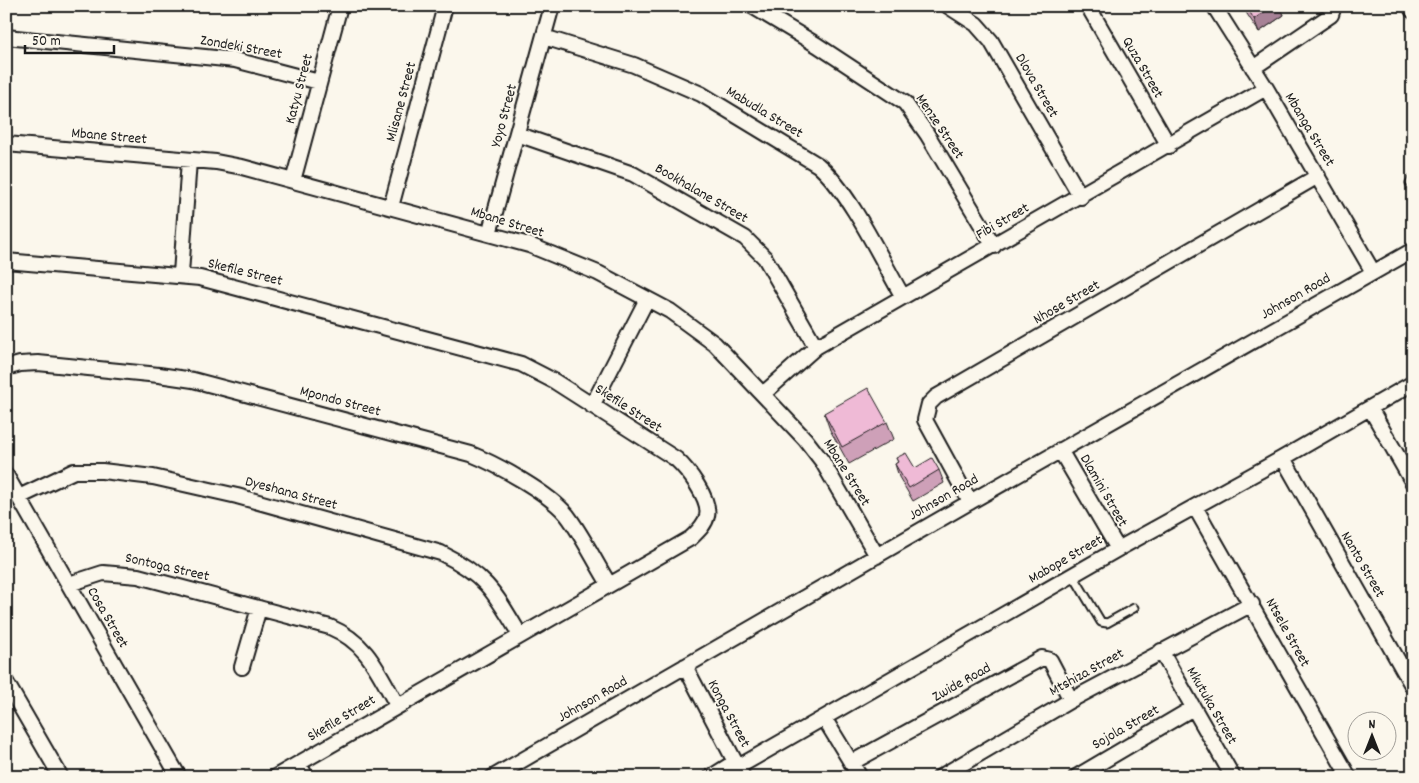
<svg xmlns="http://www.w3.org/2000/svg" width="1419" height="783" viewBox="0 0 1419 783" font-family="Dekko,sans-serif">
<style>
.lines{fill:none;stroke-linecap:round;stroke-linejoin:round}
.lane-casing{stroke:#1c1c1c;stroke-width:11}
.street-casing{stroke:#1c1c1c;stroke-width:18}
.lane{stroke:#fbf7ec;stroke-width:7}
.street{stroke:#fbf7ec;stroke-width:14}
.wall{fill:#cea0b8;stroke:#1c1c1c}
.shaded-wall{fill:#a78296;stroke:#1c1c1c}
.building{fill:#efbad6;stroke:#1c1c1c}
.labels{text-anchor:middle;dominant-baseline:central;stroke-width:4;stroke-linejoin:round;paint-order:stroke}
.street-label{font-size:15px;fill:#1c1c1c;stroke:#fbf7ec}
</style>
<rect width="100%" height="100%" fill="#fbf7ec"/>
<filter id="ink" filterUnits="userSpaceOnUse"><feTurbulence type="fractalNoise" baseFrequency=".02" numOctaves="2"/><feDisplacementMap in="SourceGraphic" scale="10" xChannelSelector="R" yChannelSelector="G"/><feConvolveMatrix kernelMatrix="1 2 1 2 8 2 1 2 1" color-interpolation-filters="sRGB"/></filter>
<g filter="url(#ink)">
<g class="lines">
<!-- lane casing -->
<g class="lane-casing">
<path id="lane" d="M 1410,183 L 1413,178
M 1073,575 L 1101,622 L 1107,623 L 1134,608"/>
</g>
<!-- street casing -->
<g class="street-casing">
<path id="street" d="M 752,6 L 817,45 L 905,103 L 927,134 L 994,246
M 948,6 L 976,24 L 991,41 L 1081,197
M 1088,6 L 1169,146
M 1214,6 L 1266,88 L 1373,272
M 1410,6 L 1413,11
M 6,37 L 235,60 L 319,82
M 544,37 L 634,65 L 701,94 L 818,165 C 850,192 881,259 903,297
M 1253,68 L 1331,15 L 1334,6
M 517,134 L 633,174 L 745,238 L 765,258 L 816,347
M 6,144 L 216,162 L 242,167 L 529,245 L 598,273 L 670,311 L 715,344 L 805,439 L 822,461 L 877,556
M 293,181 L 340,6
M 391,207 L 445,6
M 489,234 L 552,6
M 6,261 L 200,278 L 521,364 L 554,381 L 676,459 C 687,469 711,499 707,516 C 705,525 698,531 691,538 L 275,777
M 181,274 L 189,160
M 6,368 L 20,364 L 38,363 L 159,375 L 193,380 L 471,454 C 498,465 549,493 567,515 C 583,536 595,562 609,584
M 763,394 L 816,347 L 1266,88
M 592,406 L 647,299
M 1370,408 L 1413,483
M 1060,450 L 1118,549
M 1283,458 L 1413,687
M 6,475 L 179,777
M 19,497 L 74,471 L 102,471 L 153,477 L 237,496 L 441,553 C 486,575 495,593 520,635
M 970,502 L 925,420 L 929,404 L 936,397 L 1318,176
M 1195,507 L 1349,777
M 69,584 L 103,573 L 138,576 L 330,627 C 368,643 378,672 397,705
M 1161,651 L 1233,777
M 685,666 L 743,777
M 242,667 L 259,608
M 6,682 L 61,777
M 824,718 L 860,777
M 851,763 L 1042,658 L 1050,660 L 1071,700
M 299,764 L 306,777
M 738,767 L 1118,549 L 1283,458 L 1413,383
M 493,777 L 970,502 L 1413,250
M 711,777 L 735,762
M 940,777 L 1071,700 L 1252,604
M 1076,777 L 1193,708"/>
</g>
<!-- lane -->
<use href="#lane" class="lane"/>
<!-- street -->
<use href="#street" class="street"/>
</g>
<!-- wall -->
<path class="wall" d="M 1244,6 L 1280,6 L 1284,15 L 1259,32 L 1247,14 Z
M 824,413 L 887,422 L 894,439 L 849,464 L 830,430 Z
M 896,458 L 915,468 L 939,470 L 944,483 L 913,501 L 899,477 L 895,464 L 898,462 Z"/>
<!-- shaded-wall -->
<path class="shaded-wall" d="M 1273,6 L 1280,6 L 1284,15 L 1259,32 L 1254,19 Z"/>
<!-- building -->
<path class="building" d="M 1246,6 L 1273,6 L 1254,19 Z
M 868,388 L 887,422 L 842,447 L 824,413 Z
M 906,453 L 915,468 L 932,458 L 939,470 L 909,488 L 895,464 L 898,462 L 896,458 Z"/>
</g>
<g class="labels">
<!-- street labels -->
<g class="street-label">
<text transform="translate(241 48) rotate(10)">Zondeki Street</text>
<text transform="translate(1142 68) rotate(60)">Quza Street</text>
<text transform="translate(1036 86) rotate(60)">Dlova Street</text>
<text transform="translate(300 89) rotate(-75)">Katyu Street</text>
<text transform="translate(402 102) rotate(-75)">Mlisane Street</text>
<text transform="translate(764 113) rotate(31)">Mabudla Street</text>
<text transform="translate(505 116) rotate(-75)">Yoyo Street</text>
<text transform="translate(939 127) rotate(56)">Menze Street</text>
<text transform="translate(1309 130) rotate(59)">Mbanga Street</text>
<text transform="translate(109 137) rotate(5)">Mbane Street</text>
<text transform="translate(701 194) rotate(30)">Bookhalane Street</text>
<text transform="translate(1003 222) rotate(-30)">Fibi Street</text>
<text transform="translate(507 223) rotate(17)">Mbane Street</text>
<text transform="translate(245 273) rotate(14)">Skefile Street</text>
<text transform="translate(1296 297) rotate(-30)">Johnson Road</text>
<text transform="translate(1067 303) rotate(-30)">Nhose Street</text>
<text transform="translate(340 402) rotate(15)">Mpondo Street</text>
<text transform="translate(628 409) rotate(33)">Skefile Street</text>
<text transform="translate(846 473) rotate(58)">Mbane Street</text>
<text transform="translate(1103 491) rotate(60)">Dlamini Street</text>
<text transform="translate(291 494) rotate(15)">Dyeshana Street</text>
<text transform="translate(944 498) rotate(-30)">Johnson Road</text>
<text transform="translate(1066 560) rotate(-30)">Mabope Street</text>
<text transform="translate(1362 565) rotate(60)">Nanto Street</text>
<text transform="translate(167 568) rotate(13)">Sontoga Street</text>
<text transform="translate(107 618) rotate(60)">Cosa Street</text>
<text transform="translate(1287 633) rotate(61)">Ntsele Street</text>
<text transform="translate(1087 673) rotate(-29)">Mtshiza Street</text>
<text transform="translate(962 683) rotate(-29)">Zwide Road</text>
<text transform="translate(593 700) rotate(-30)">Johnson Road</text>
<text transform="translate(1211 706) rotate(60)">Mkutuka Street</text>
<text transform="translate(728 714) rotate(62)">Konga Street</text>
<text transform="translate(342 719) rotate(-31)">Skefile Street</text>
<text transform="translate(1126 728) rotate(-30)">Sojola Street</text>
</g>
</g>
<!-- margin -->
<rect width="1419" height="783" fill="none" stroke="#fbf7ec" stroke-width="25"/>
<rect x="12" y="12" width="1394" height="758" fill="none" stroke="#1c1c1c" stroke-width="2" filter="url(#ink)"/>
<!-- north arrow -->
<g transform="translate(1372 736)"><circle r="24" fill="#fbf7ec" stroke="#a29f99"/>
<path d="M0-4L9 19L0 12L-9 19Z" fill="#1c1c1c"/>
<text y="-8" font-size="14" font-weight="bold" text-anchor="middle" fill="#1c1c1c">N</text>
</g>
<!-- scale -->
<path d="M25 45v8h89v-8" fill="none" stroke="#1c1c1c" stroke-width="2.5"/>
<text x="32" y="45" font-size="15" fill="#1c1c1c" stroke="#fbf7ec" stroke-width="4" paint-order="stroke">50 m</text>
</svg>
